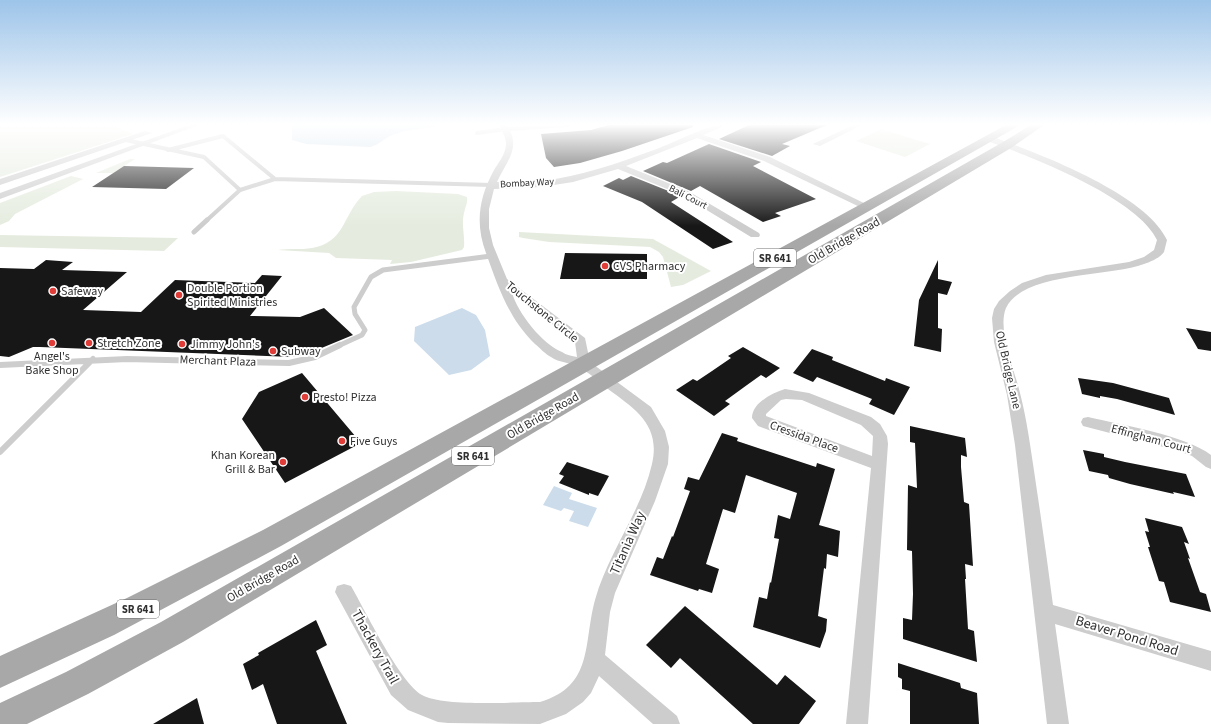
<svg xmlns="http://www.w3.org/2000/svg" width="1211" height="724" viewBox="0 0 1211 724" font-family="'Source Sans 3',sans-serif">
<style>
.green{fill:#e5ecdf}
.water{fill:#ccdceb}
.building{fill:#171717}
.lines{fill:none;stroke-linecap:round;stroke-linejoin:round}
.lane-far2{stroke:#cdcdcd;stroke-width:4}
.lane-far1{stroke:#cdcdcd;stroke-width:5}
.lane{stroke:#cdcdcd;stroke-width:6}
.street{fill:#cdcdcd;fill-rule:evenodd}
.primary{fill:#a8a8a8;fill-rule:evenodd}
.poi-dot{fill:#e03d39;stroke:#fff;stroke-width:1.5}
.labels{text-anchor:middle;dominant-baseline:central;stroke-width:4;stroke-linejoin:round;paint-order:stroke}
.far-street-label{font-size:10px;fill:#303030;stroke:#fff}
.shield{fill:#fff;stroke:#6e6e6e;stroke-width:1}
.shield-label{font-size:11px;font-weight:bold;fill:#303030}
.street-label{font-size:12px;fill:#303030;stroke:#fff}
.poi-label{font-size:12px;fill:#303030;stroke:#fff;text-anchor:start}
.near-street-label{font-size:14px;fill:#303030;stroke:#fff}
</style>
<rect width="100%" height="100%" fill="#fff"/>
<!-- green -->
<path class="green" d="M 0,125 L 112,125 L 133,134 L 0,177 Z
M 881,129 L 930,144 L 905,157 L 856,141 Z
M 130,159 L 135,159 L 113,173 L 96,173 Z
M 71,176 L 83,179 L 15,214 L 9,221 L 0,225 L 0,203 Z
M 396,191 L 458,194 L 467,197 C 468,203 465,207 464,213 C 461,224 465,235 464,247 L 462,250 L 411,262 L 390,264 L 392,260 L 336,258 L 329,253 L 278,250 C 289,248 301,250 312,248 C 345,242 342,217 362,196 L 374,192 Z
M 519,232 L 653,239 L 711,271 L 683,285 L 671,287 L 663,257 L 659,252 L 650,247 L 549,242 L 523,238 L 519,237 Z
M 0,235 L 178,238 L 164,251 L 0,247 Z"/>
<!-- water -->
<path class="water" d="M 292,125 L 435,125 L 434,127 C 420,129 403,130 390,136 C 382,140 379,145 370,147 L 306,144 L 292,140 Z
M 462,308 L 476,315 L 485,330 L 490,356 L 471,370 L 449,375 L 414,341 L 415,327 Z
M 554,486 L 572,493 L 569,499 L 597,508 L 588,527 L 569,521 L 574,511 L 564,508 L 561,511 L 543,505 Z"/>
<!-- building -->
<path class="building" d="M 609,125 L 693,125 L 693,127 L 622,151 L 580,163 L 554,167 L 546,158 L 541,134 L 591,130 Z
M 749,125 L 827,125 L 782,144 L 790,146 L 772,156 L 719,139 Z
M 709,144 L 761,162 L 753,166 L 816,199 L 775,213 L 781,216 L 763,222 L 700,186 L 691,191 L 643,171 L 663,162 L 667,163 Z
M 124,166 L 194,168 L 166,189 L 92,187 Z
M 631,176 L 681,196 L 671,202 L 733,242 L 713,249 L 642,202 L 603,186 L 619,178 L 623,180 Z
M 565,253 L 647,254 L 647,279 L 560,279 Z
M 46,260 L 73,262 L 62,270 L 127,272 L 83,310 L 141,312 L 175,280 L 255,283 L 262,275 L 282,276 L 250,316 L 300,317 L 324,308 L 353,335 L 307,354 L 293,357 L 40,347 L 33,347 L 9,357 L 0,356 L 0,268 L 34,269 Z
M 938,260 L 938,279 L 952,282 L 947,295 L 938,293 L 938,328 L 942,329 L 941,352 L 914,346 L 919,300 Z
M 1186,328 L 1211,332 L 1211,351 L 1198,349 Z
M 743,347 L 780,368 L 766,378 L 761,375 L 747,385 L 725,401 L 730,404 L 714,416 L 676,390 L 693,379 L 697,381 L 712,371 L 731,358 L 728,356 Z
M 812,349 L 833,357 L 832,360 L 885,381 L 886,378 L 910,387 L 894,415 L 869,404 L 872,399 L 817,377 L 813,382 L 793,373 Z
M 302,373 L 361,443 L 285,483 L 242,419 L 259,392 Z
M 1078,378 L 1113,383 L 1169,398 L 1175,415 L 1117,399 L 1100,396 L 1100,398 L 1082,394 Z
M 910,426 L 965,438 L 967,457 L 961,455 L 961,467 L 964,502 L 969,504 L 973,566 L 965,564 L 966,579 L 965,579 L 968,629 L 974,631 L 977,662 L 903,639 L 903,618 L 912,620 L 913,594 L 912,551 L 907,550 L 908,485 L 917,488 L 915,443 L 910,442 Z
M 722,433 L 738,438 L 737,441 L 816,467 L 817,463 L 835,469 L 819,525 L 840,531 L 838,557 L 827,554 L 826,569 L 824,568 L 818,616 L 827,619 L 826,631 L 820,648 L 753,627 L 759,597 L 767,599 L 770,582 L 771,583 L 779,539 L 774,538 L 778,515 L 790,519 L 797,493 L 746,475 L 735,513 L 723,509 L 706,564 L 719,569 L 712,593 L 699,589 L 698,591 L 650,575 L 657,557 L 663,559 L 672,536 L 673,537 L 690,491 L 684,489 L 688,477 L 699,480 Z
M 1083,450 L 1104,454 L 1104,457 L 1125,462 L 1186,474 L 1195,497 L 1173,492 L 1174,494 L 1130,484 L 1109,478 L 1108,475 L 1089,471 Z
M 567,462 L 609,476 L 598,496 L 589,493 L 589,495 L 559,483 L 564,476 L 559,474 Z
M 1145,518 L 1182,527 L 1189,544 L 1184,542 L 1190,559 L 1188,558 L 1200,592 L 1206,594 L 1211,612 L 1170,602 L 1164,582 L 1159,581 L 1148,547 L 1150,547 L 1145,531 L 1149,532 Z
M 685,606 L 777,685 L 785,675 L 816,701 L 799,724 L 753,724 L 680,658 L 671,668 L 646,645 Z
M 316,620 L 327,645 L 316,651 L 347,724 L 277,724 L 263,684 L 252,690 L 243,664 L 259,655 L 258,653 Z
M 898,663 L 960,683 L 961,688 L 977,693 L 979,724 L 910,724 L 910,691 L 902,689 L 902,679 L 898,677 Z
M 197,698 L 204,724 L 153,724 Z"/>
<g class="lines">
<!-- lane-far2 -->
<path class="lane-far2" d="M 477,133 L 506,129
M 126,140 L 204,157 L 240,190 L 275,179 L 492,185
M 168,150 L 223,136 L 275,179
M 206,221 L 240,190"/>
<!-- lane-far1 -->
<path class="lane-far1" d="M 194,232 L 207,220
M 338,346 L 362,335 L 365,330 L 355,314 L 354,307 L 371,277 L 383,270 L 491,256"/>
<!-- lane -->
<path class="lane" d="M 0,365 L 127,359 L 289,363 L 315,357 L 340,345
M 0,452 L 93,359"/>
<!-- street -->
<path class="street" d="M 189,125 L 199,125 L 0,199 L 0,193 Z
M 499,125 L 505,125 L 507,127 L 571,125 L 567,127 L 510,131 C 520,150 504,165 497,182 C 512,182 528,183 543,181 C 580,176 616,164 651,151 C 670,145 706,125 722,125 L 722,127 L 703,135 L 770,157 L 872,207 L 867,210 L 864,209 L 764,161 L 697,138 L 626,166 L 688,191 L 759,233 L 760,235 L 759,237 L 751,237 L 682,195 L 618,169 L 573,182 L 541,187 L 494,189 L 489,209 L 489,228 L 493,245 L 507,279 L 585,338 L 590,362 L 651,407 L 665,431 L 669,447 L 668,464 L 655,501 L 615,593 L 610,612 L 605,655 L 677,716 L 680,724 L 653,724 L 599,676 L 591,693 L 583,702 L 566,714 L 540,724 L 448,723 L 438,722 L 408,710 L 391,695 L 335,592 L 337,586 L 344,584 L 351,586 C 365,610 400,683 422,695 C 444,707 512,702 540,702 C 594,686 583,644 595,600 C 608,553 641,512 652,464 C 661,425 635,409 608,389 C 599,382 590,373 580,368 C 571,362 559,363 551,357 C 545,354 540,348 535,344 C 508,318 498,286 486,253 C 475,224 479,198 493,172 C 498,163 506,154 506,144 C 506,136 501,131 499,125 ZM 512,293 L 575,342 L 577,357 C 572,356 566,355 562,352 C 542,344 518,313 512,293 Z
M 853,125 L 862,125 L 820,146 L 813,144 Z
M 145,131 L 152,133 L 0,185 L 0,179 Z
M 987,137 L 993,137 C 1040,154 1146,194 1167,240 C 1166,244 1165,248 1164,252 C 1160,258 1150,262 1144,264 C 1109,277 1023,272 1006,308 C 998,327 1011,362 1017,382 C 1025,409 1029,437 1033,464 C 1040,511 1047,558 1053,605 L 1211,651 L 1211,671 L 1055,624 L 1069,724 L 1047,724 L 1015,445 L 1007,395 L 994,342 L 992,318 L 994,309 L 999,301 L 1010,291 L 1022,283 L 1046,275 L 1129,262 L 1144,257 L 1154,250 L 1157,240 C 1138,198 1030,156 987,141 Z
M 785,389 L 809,393 L 871,417 L 880,424 L 887,436 L 888,444 L 868,724 L 846,724 L 871,468 L 758,426 L 752,418 C 752,403 772,393 785,389 ZM 786,399 L 802,400 L 861,425 L 873,436 L 872,456 L 766,416 L 766,414 L 781,400 Z
M 1088,417 C 1121,425 1185,435 1211,455 L 1211,469 L 1206,467 L 1192,456 L 1179,451 L 1083,426 L 1081,422 L 1083,418 Z"/>
<!-- primary -->
<path class="primary" d="M 1006,125 L 1020,125 L 281,546 L 114,635 L 0,688 L 0,656 L 127,598 L 263,530 Z
M 1031,125 L 1044,125 L 1011,148 L 183,642 L 88,694 L 27,724 L 0,724 L 0,703 L 66,672 L 161,622 L 1003,142 Z"/>
</g>
<!-- sky -->
<linearGradient id="sky" x2="0" y2="1"><stop stop-color="#9dc4e9"/><stop offset="0.55" stop-color="#fff"/><stop offset="1" stop-color="#fff" stop-opacity="0"/></linearGradient>
<rect width="1211" height="226" fill="url(#sky)"/>
<!-- markers -->
<g class="poi-dot">
<circle cx="605" cy="266" r="4"/>
<circle cx="53" cy="291" r="4"/>
<circle cx="179" cy="295" r="4"/>
<circle cx="52" cy="343" r="4"/>
<circle cx="89" cy="343" r="4"/>
<circle cx="182" cy="344" r="4"/>
<circle cx="273" cy="351" r="4"/>
<circle cx="305" cy="397" r="4"/>
<circle cx="342" cy="441" r="4"/>
<circle cx="283" cy="462" r="4"/>
</g>
<g class="labels">
<!-- far-street labels -->
<g class="far-street-label">
<text transform="translate(527 183) rotate(-3)">Bombay Way</text>
<text transform="translate(688 197) rotate(27)">Bali Court</text>
</g>
<!-- shield labels -->
<g class="shield">
<rect x="754" y="249" width="42" height="18" rx="3"/>
<rect x="452" y="447" width="42" height="18" rx="3"/>
<rect x="117" y="600" width="42" height="18" rx="3"/>
</g>
<g class="shield-label">
<text x="775" y="258">SR 641</text>
<text x="473" y="456">SR 641</text>
<text x="138" y="609">SR 641</text>
</g>
<!-- street labels -->
<g class="street-label">
<text transform="translate(844 241) rotate(-30)">Old Bridge Road</text>
<text transform="translate(542 312) rotate(39)">Touchstone Circle</text>
<text transform="translate(218 361) rotate(2)">Merchant Plaza</text>
<text transform="translate(1008 370) rotate(77)">Old Bridge Lane</text>
<text transform="translate(543 416) rotate(-30)">Old Bridge Road</text>
<text transform="translate(804 437) rotate(20)">Cressida Place</text>
<text transform="translate(1151 439) rotate(15)">Effingham Court</text>
<text transform="translate(263 579) rotate(-30)">Old Bridge Road</text>
</g>
<!-- poi labels -->
<g class="poi-label">
<text x="613" y="266">CVS Pharmacy</text>
<text x="187" y="288">Double Portion<tspan x="187" dy="14">Spirited Ministries</tspan></text>
<text x="61" y="291">Safeway</text>
<text x="97" y="343">Stretch Zone</text>
<text x="190" y="344">Jimmy John's</text>
<text x="281" y="351">Subway</text>
<text x="52" y="356" text-anchor="middle">Angel's<tspan x="52" dy="14">Bake Shop</tspan></text>
<text x="313" y="397">Presto! Pizza</text>
<text x="350" y="441">Five Guys</text>
<text x="275" y="455" text-anchor="end">Khan Korean<tspan x="275" dy="14">Grill &amp; Bar</tspan></text>
</g>
<!-- near-street labels -->
<g class="near-street-label">
<text transform="translate(628 543) rotate(-66)">Titania Way</text>
<text transform="translate(1127 636) rotate(17)">Beaver Pond Road</text>
<text transform="translate(375 647) rotate(61)">Thackery Trail</text>
</g>
</g>
</svg>
